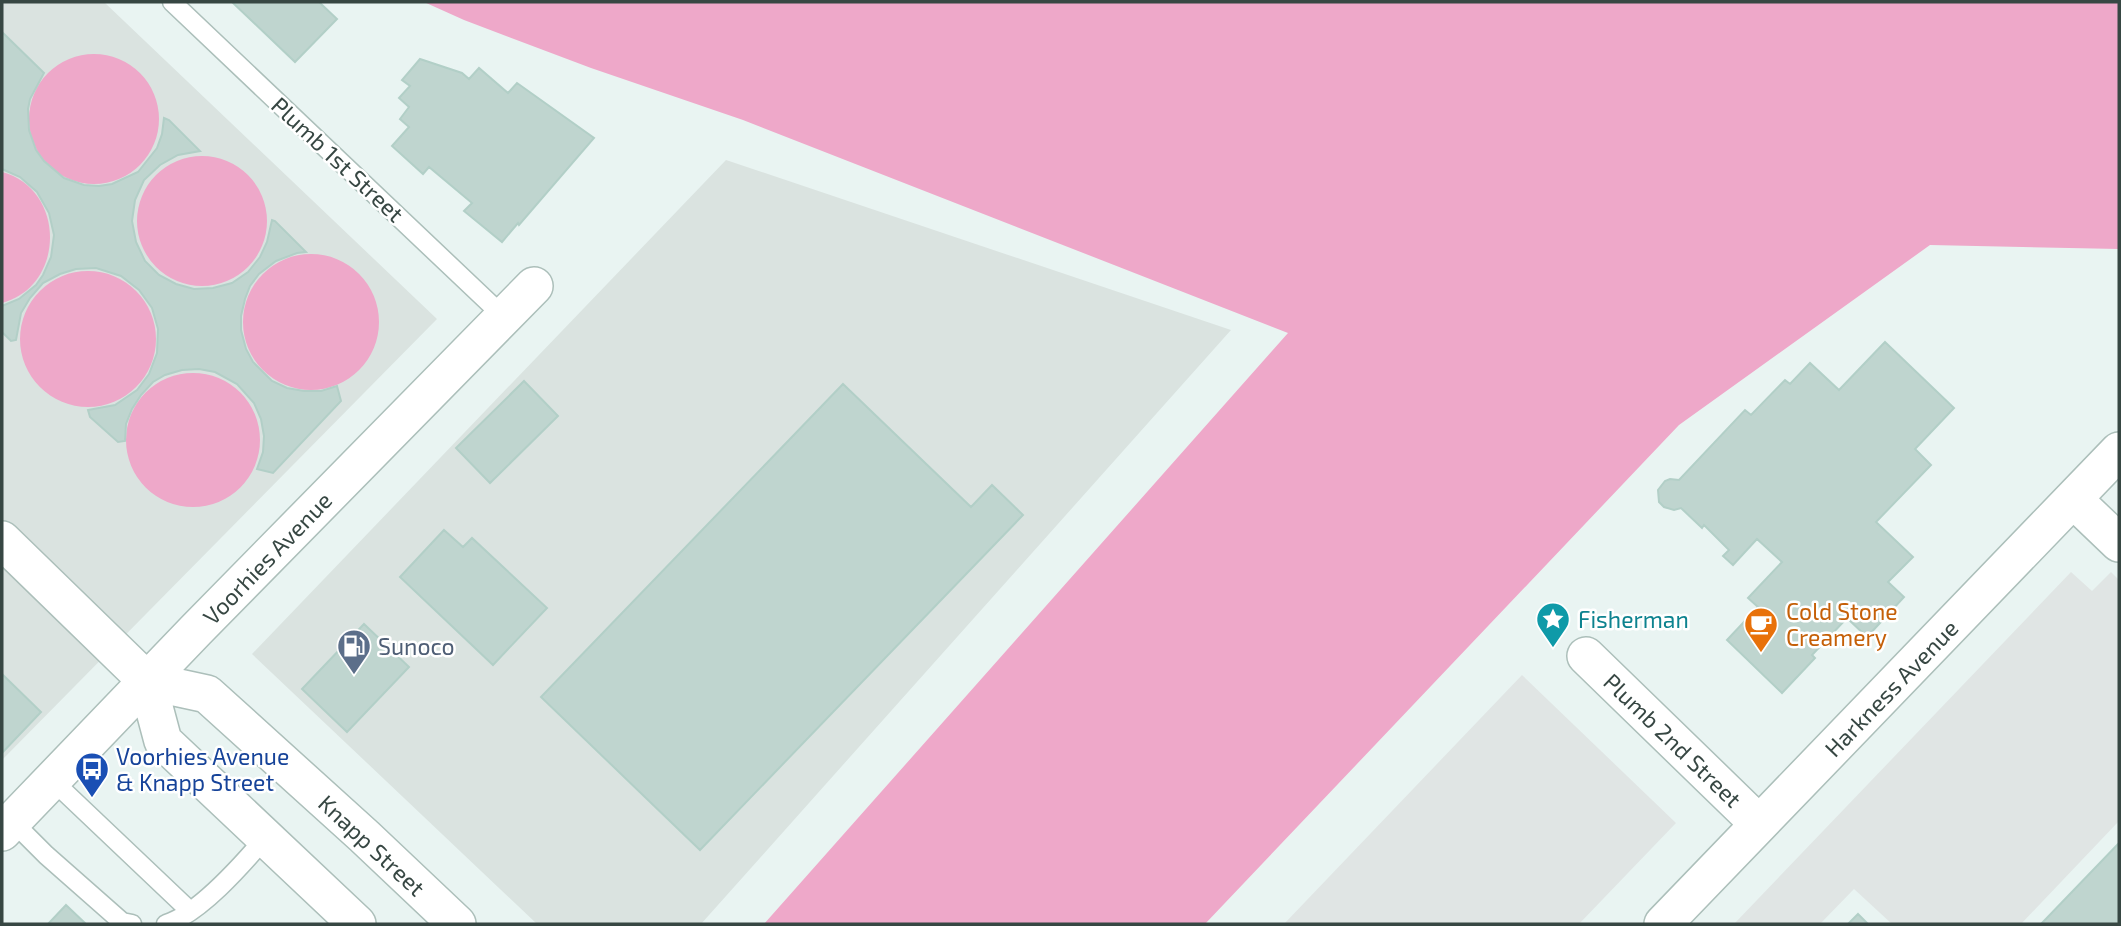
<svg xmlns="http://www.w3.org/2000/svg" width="2121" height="926" viewBox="0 0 2121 926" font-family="'Exo 2',sans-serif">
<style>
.industrial{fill:#dae3e0}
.parking{fill:#e0e5e4}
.water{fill:#eea8c9}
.building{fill:#bfd5cf;stroke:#b2cfc7;stroke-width:2}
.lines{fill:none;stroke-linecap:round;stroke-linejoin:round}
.lane-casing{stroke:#acbfba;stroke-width:21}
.street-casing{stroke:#acbfba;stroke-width:40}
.lane{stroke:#fff;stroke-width:18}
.street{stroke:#fff;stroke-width:37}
.labels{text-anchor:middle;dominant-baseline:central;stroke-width:5;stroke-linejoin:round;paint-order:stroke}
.street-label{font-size:23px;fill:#374743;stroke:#fff}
.food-label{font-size:23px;fill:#c56008;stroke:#fff;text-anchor:start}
.culture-label{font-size:23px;fill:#0d838f;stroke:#fff;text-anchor:start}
.service-label{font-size:23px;fill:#4e5e75;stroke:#fff;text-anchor:start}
.transit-label{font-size:23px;fill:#164399;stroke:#fff;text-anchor:start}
</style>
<rect width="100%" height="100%" fill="#e9f4f2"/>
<!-- industrial -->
<path class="industrial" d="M 2,2 L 104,2 L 437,319 L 2,760 Z
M 726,160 L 1231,330 L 701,924 L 537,924 L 252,654 Z"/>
<!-- parking -->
<path class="parking" d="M 2071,572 L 2092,591 L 2111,572 L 2119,580 L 2119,821 L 2021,924 L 1892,924 L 1854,889 L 1820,924 L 1734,924 Z
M 1522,675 L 1676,823 L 1579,924 L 1284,924 Z"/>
<!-- water -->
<path class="water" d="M 424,2 L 2119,2 L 2119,249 L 1930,245 L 1679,425 L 1205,924 L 764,924 L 1288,333 L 743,120 L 591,68 L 464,20 Z
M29 119a65 65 0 1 1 130 0a65 65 0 1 1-130 0Z
M137 221a65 65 0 1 1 130 0a65 65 0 1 1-130 0Z
M 2,172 C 66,189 66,286 2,303 Z
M243 322a68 68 0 1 1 136 0a68 68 0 1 1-136 0Z
M20 339a68 68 0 1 1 136 0a68 68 0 1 1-136 0Z
M126 440a67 67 0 1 1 134 0a67 67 0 1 1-134 0Z"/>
<!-- building -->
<path class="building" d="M 232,2 L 319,2 L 337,19 L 295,62 Z
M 2,32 L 44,73 L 30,99 L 28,109 L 29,130 L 36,150 L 44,161 L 64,178 L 84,185 L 99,186 L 112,184 L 138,172 L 157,148 L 162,134 L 164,118 L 169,120 L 200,151 L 178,155 L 160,165 L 144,180 L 135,200 L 132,221 L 136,242 L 145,261 L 159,275 L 176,284 L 194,289 L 213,288 L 232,283 L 248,272 L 260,257 L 267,242 L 272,220 L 275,221 L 306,252 L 297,253 L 276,261 L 259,274 L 250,286 L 245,299 L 241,316 L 241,330 L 246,349 L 253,362 L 272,381 L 287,388 L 304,391 L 321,391 L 337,386 L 341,401 L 273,473 L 257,469 L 263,452 L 264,436 L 261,419 L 254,403 L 237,384 L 215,372 L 199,369 L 182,370 L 165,375 L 153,382 L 141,395 L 132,409 L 126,424 L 125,441 L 118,442 L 90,417 L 88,410 L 115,405 L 137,390 L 149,374 L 157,353 L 158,329 L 152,308 L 139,290 L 121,276 L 96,268 L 76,269 L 60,274 L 43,283 L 30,298 L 21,313 L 16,340 L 11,341 L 2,332 L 2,306 L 19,299 L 36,285 L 43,275 L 51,257 L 54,235 L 49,213 L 37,192 L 20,177 L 2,169 Z
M 420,59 L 462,73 L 469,79 L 479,68 L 508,93 L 517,83 L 594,138 L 519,225 L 518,223 L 502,242 L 464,211 L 472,203 L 429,167 L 423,174 L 392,146 L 409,127 L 400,119 L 409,107 L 399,98 L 410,86 L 402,80 Z
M 1885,342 L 1954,408 L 1915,449 L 1931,465 L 1876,522 L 1913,557 L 1888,582 L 1904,597 L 1867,637 L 1847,618 L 1812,655 L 1815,658 L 1782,693 L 1727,640 L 1758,607 L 1748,598 L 1782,562 L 1757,539 L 1733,565 L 1723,556 L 1729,550 L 1704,525 L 1702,528 L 1681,508 L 1674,510 L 1664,507 L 1659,502 L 1658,490 L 1665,481 L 1670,479 L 1679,480 L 1745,410 L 1751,415 L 1785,380 L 1790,384 L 1810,363 L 1839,390 Z
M 524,381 L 558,416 L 490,483 L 456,448 Z
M 843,384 L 971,507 L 992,485 L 1023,515 L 700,850 L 541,697 Z
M 444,530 L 463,547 L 472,538 L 547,608 L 493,665 L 400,577 Z
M 364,624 L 409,667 L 347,732 L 302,689 Z
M 2,674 L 41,712 L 2,753 Z
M 2119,843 L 2119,924 L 2041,924 Z
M 66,905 L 86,924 L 48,924 Z
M 1858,914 L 1868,924 L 1848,924 Z"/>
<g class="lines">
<!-- lane casing -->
<g class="lane-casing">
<path id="lane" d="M 172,2 L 504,317
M 52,780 L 190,911
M 12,821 L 46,855 L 122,922 L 132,924
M 166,924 C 199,914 242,865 265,838"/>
</g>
<!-- street casing -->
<g class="street-casing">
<path id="street" d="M 2073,499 L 2119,543
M 2,540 L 147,681 L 163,741 L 357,924
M 1586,656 L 1759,824
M 147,681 L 207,694 L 364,836 L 457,924
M 2,832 L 196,630 L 534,286
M 1663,924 L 2119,451"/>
</g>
<!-- lane -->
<use href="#lane" class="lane"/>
<!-- street -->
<use href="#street" class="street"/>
</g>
<!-- icons -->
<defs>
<g id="sight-pin" transform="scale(1.75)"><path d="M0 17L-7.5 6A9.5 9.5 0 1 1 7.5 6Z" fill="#0f9aa8" stroke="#fff"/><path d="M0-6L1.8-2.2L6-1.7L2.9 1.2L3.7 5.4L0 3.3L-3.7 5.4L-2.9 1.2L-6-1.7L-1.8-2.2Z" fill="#fff"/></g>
<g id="cafe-pin" transform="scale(1.75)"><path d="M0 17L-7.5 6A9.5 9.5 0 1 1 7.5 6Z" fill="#e8710a" stroke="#fff"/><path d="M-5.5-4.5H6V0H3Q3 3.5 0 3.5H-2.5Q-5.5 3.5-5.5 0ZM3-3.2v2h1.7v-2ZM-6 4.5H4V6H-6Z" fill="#fff"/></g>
<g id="fuel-pin" transform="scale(1.75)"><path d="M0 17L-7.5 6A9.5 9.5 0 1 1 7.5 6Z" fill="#5c6f8a" stroke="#fff"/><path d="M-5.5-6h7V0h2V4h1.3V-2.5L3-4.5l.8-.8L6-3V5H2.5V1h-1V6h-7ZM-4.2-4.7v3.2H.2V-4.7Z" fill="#fff"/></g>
<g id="bus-pin" transform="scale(1.75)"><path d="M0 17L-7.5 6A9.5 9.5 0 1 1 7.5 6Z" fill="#1a4fb4" stroke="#fff"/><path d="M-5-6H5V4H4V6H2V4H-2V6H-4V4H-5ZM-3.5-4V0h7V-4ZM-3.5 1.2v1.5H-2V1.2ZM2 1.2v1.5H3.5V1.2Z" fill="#fff"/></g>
</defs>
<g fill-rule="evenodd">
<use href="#sight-pin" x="1553" y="619"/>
<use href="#cafe-pin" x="1761" y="624"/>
<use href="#fuel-pin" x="354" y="646"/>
<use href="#bus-pin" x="92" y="769"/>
</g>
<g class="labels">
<!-- street labels -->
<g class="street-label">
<text transform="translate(338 159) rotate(43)">Plumb 1st Street</text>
<text transform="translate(267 558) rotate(-46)">Voorhies Avenue</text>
<text transform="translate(1891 688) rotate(-46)">Harkness Avenue</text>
<text transform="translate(1673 740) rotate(44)">Plumb 2nd Street</text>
<text transform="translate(372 845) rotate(43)">Knapp Street</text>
</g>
<!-- food labels -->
<g class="food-label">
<text x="1786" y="611">Cold Stone<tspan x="1786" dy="26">Creamery</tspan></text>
</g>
<!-- culture labels -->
<g class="culture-label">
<text x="1578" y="619">Fisherman</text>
</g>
<!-- service labels -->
<g class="service-label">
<text x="378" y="646">Sunoco</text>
</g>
<!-- transit labels -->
<g class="transit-label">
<text x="116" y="756">Voorhies Avenue<tspan x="116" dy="26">&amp; Knapp Street</tspan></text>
</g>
</g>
<!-- border -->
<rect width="2121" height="926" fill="none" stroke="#374743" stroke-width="7"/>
</svg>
